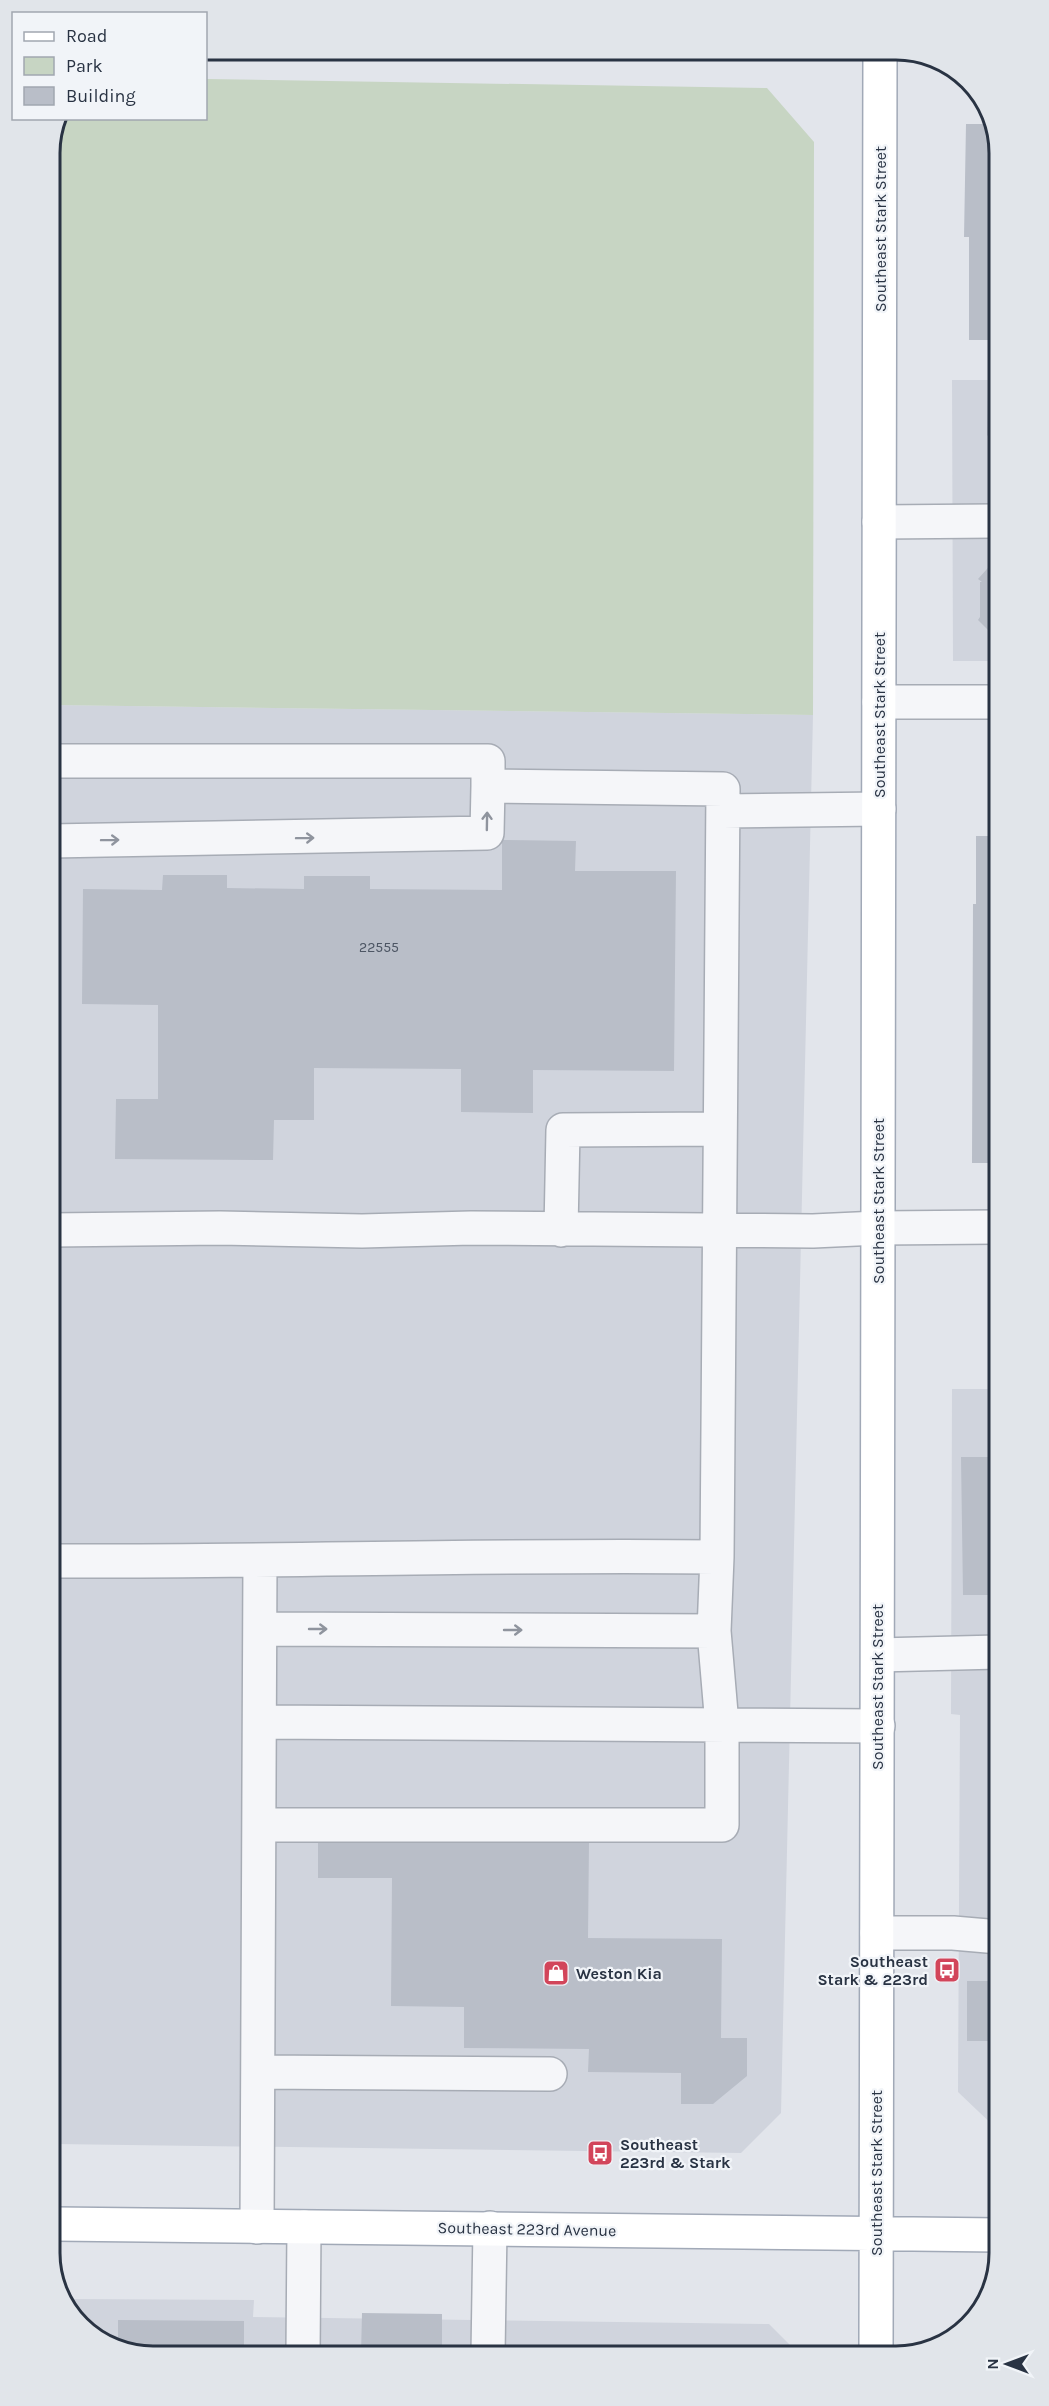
<svg xmlns="http://www.w3.org/2000/svg" width="1049" height="2406" viewBox="0 0 1049 2406" font-family="Karla,sans-serif">
<style>
.built{fill:#d0d4dd}
.green{fill:#c7d5c3}
.building{fill:#b9bec8}
.lines{fill:none;stroke-linecap:round;stroke-linejoin:round}
.minor-casing{stroke:#a7acb5;stroke-width:36}
.major-casing{stroke:#a1a9b7;stroke-width:36}
.minor{stroke:#f5f6f9;stroke-width:33}
.major{stroke:#fff;stroke-width:33}
.oneway{stroke:#8f949e}
.labels{text-anchor:middle;dominant-baseline:central;stroke-width:4.5;stroke-linejoin:round;paint-order:stroke}
.number-label{font-size:14px;fill:#4d5664}
.street-label{font-size:16px;fill:#293343;stroke:#f1f4f8}
.poi-label{font-size:16px;font-weight:bold;fill:#293343;stroke:#f1f4f8;text-anchor:start}
.rim{fill:none;stroke:#293343;stroke-width:3}
</style>
<rect width="100%" height="100%" fill="#e2e5eb"/>
<!-- built -->
<path class="built" d="M 952,380 L 995,380 L 995,661 L 953,661 Z
M 51,705 L 813,715 L 781,2113 L 741,2153 L 55,2144 Z
M 952,1389 L 997,1389 L 999,2131 L 958,2092 L 960,1715 L 951,1714 Z
M 64,2299 L 254,2300 L 253,2317 L 769,2324 L 797,2352 L 146,2356 L 90,2335 Z"/>
<!-- green -->
<path class="green" d="M 206,79 L 767,88 L 814,142 L 813,715 L 51,705 L 50,146 L 62,119 L 206,118 Z"/>
<!-- building -->
<path class="building" d="M 966,124 L 994,124 L 995,340 L 969,340 L 969,237 L 964,237 Z
M 988,389 L 995,389 L 995,443 L 987,435 Z
M 995,560 L 995,637 L 978,620 L 980,617 L 980,582 L 982,582 L 978,579 Z
M 976,836 L 996,836 L 997,1184 L 992,1184 L 992,1163 L 972,1163 L 973,904 L 976,904 Z
M 502,840 L 576,841 L 575,871 L 676,871 L 674,1071 L 533,1070 L 533,1113 L 461,1112 L 461,1069 L 314,1068 L 314,1120 L 274,1120 L 273,1160 L 115,1159 L 116,1099 L 158,1099 L 158,1005 L 82,1004 L 83,889 L 162,890 L 163,875 L 227,875 L 227,888 L 304,889 L 304,876 L 370,876 L 370,889 L 502,890 Z
M 961,1457 L 997,1457 L 998,1595 L 963,1595 Z
M 993,1724 L 998,1724 L 998,1854 L 989,1854 L 989,1836 L 992,1836 Z
M 318,1840 L 589,1842 L 588,1938 L 722,1939 L 721,2038 L 747,2038 L 747,2076 L 713,2104 L 681,2104 L 681,2073 L 588,2072 L 589,2049 L 464,2048 L 464,2007 L 391,2006 L 392,1878 L 318,1878 Z
M 967,1981 L 999,1981 L 999,2041 L 967,2041 Z
M 362,2313 L 442,2314 L 442,2354 L 361,2355 Z
M 118,2320 L 244,2321 L 244,2356 L 146,2356 L 118,2346 Z"/>
<g class="lines">
<!-- minor casing -->
<g class="minor-casing">
<path id="minor" d="M 879,522 L 995,521
M 879,702 L 996,702
M 51,761 L 488,761 L 488,786 L 723,789 L 717,1557 C 496,1554 275,1562 53,1561
M 723,811 L 879,809
M 51,841 L 487,833 L 488,786
M 52,1230 L 220,1228 L 362,1231 L 471,1228 L 813,1231 L 878,1228 L 997,1227
M 561,1230 L 563,1130 L 720,1129
M 260,1629 L 714,1631
M 878,1655 L 998,1652
M 260,1722 L 878,1726
M 259,1825 L 722,1825 L 722,1725 L 714,1631 L 717,1557
M 877,1933 L 953,1933 L 999,1937
M 258,2072 L 550,2074
M 257,2227 L 260,1560
M 488,2354 L 490,2228
M 303,2355 L 304,2227"/>
</g>
<!-- major casing -->
<g class="major-casing">
<path id="major" d="M 55,2224 L 999,2235
M 876,2351 L 880,50"/>
</g>
<!-- minor -->
<use href="#minor" class="minor"/>
<!-- major -->
<use href="#major" class="major"/>
</g>
<!-- one-way arrows -->
<defs><path id="oneway-shaft" d="M-6 0H5M1.5-3L5.5 0L1.5 3" fill="none" stroke-width="1.6" stroke-linecap="round" stroke-linejoin="round" transform="scale(1.5)"/></defs>
<g class="oneway">
<use href="#oneway-shaft" transform="translate(487 821) rotate(-89)"/>
<use href="#oneway-shaft" transform="translate(305 838) rotate(-1)"/>
<use href="#oneway-shaft" transform="translate(110 840) rotate(-1)"/>
<use href="#oneway-shaft" transform="translate(318 1629)"/>
<use href="#oneway-shaft" transform="translate(513 1630)"/>
</g>
<!-- icons -->
<defs>
<g id="bus-square" transform="scale(1.35)"><rect x="-9" y="-9" width="18" height="18" rx="4" fill="#d2455a" stroke="#f1f4f8"/><path d="M-5-6H5V4H4V6H2V4H-2V6H-4V4H-5ZM-3.5-4V0h7V-4ZM-3.5 1.2v1.5H-2V1.2ZM2 1.2v1.5H3.5V1.2Z" fill="#fff"/></g>
<g id="shop-square" transform="scale(1.35)"><rect x="-9" y="-9" width="18" height="18" rx="4" fill="#d2455a" stroke="#f1f4f8"/><path d="M-5-2.5h2.3a2.7 3.5 0 0 1 5.4 0H5L5.5 6h-11ZM-1.5-2.5h3a1.5 2.3 0 0 0-3 0Z" fill="#fff"/></g>
</defs>
<g fill-rule="evenodd">
<use href="#bus-square" x="947" y="1970"/>
<use href="#shop-square" x="556" y="1973"/>
<use href="#bus-square" x="600" y="2153"/>
</g>
<g class="labels">
<!-- number labels -->
<g class="number-label">
<text x="379" y="947">22555</text>
</g>
<!-- street labels -->
<g class="street-label">
<text transform="translate(880 229) rotate(-90)">Southeast Stark Street</text>
<text transform="translate(879 715) rotate(-90)">Southeast Stark Street</text>
<text transform="translate(878 1201) rotate(-90)">Southeast Stark Street</text>
<text transform="translate(877 1687) rotate(-90)">Southeast Stark Street</text>
<text transform="translate(876 2173) rotate(-90)">Southeast Stark Street</text>
<text transform="translate(527 2229) rotate(1)">Southeast 223rd Avenue</text>
</g>
<!-- poi labels -->
<g class="poi-label">
<text x="928" y="1961" text-anchor="end">Southeast<tspan x="928" dy="18">Stark &amp; 223rd</tspan></text>
<text x="576" y="1973">Weston Kia</text>
<text x="620" y="2144">Southeast<tspan x="620" dy="18">223rd &amp; Stark</tspan></text>
</g>
</g>
<!-- crop -->
<path d="M0 0H1049V2406H0ZM153 60H896A93 93 0 0 1 989 153V2253A93 93 0 0 1 896 2346H153A93 93 0 0 1 60 2253V153A93 93 0 0 1 153 60Z" fill="#e1e5ea" fill-rule="evenodd"/>
<path class="rim" d="M153 60H896A93 93 0 0 1 989 153V2253A93 93 0 0 1 896 2346H153A93 93 0 0 1 60 2253V153A93 93 0 0 1 153 60Z"/>
<!-- legend -->
<rect x="12" y="12" width="195" height="108" fill="#f1f4f8" stroke="#a1a7b0" stroke-width="1.5"/>
<rect x="24" y="32" width="30" height="9" fill="#ffffff" stroke="#a1a7b0" stroke-width="1.5"/>
<text x="66" y="42" font-size="18" fill="#293343">Road</text>
<rect x="24" y="57" width="30" height="18" fill="#c7d5c3" stroke="#a1a7b0" stroke-width="1.5"/>
<text x="66" y="72" font-size="18" fill="#293343">Park</text>
<rect x="24" y="87" width="30" height="18" fill="#b9bec8" stroke="#a1a7b0" stroke-width="1.5"/>
<text x="66" y="102" font-size="18" fill="#293343">Building</text>
<!-- north arrow -->
<g transform="translate(1007 2364) rotate(270)" stroke="#f1f4f8" stroke-width="4.5" paint-order="stroke">
<path d="M0-4.5L10 22L0 15L-10 22Z" fill="#293343"/>
<text y="-9" font-size="16" font-weight="bold" text-anchor="middle" fill="#293343">N</text>
</g>
</svg>
